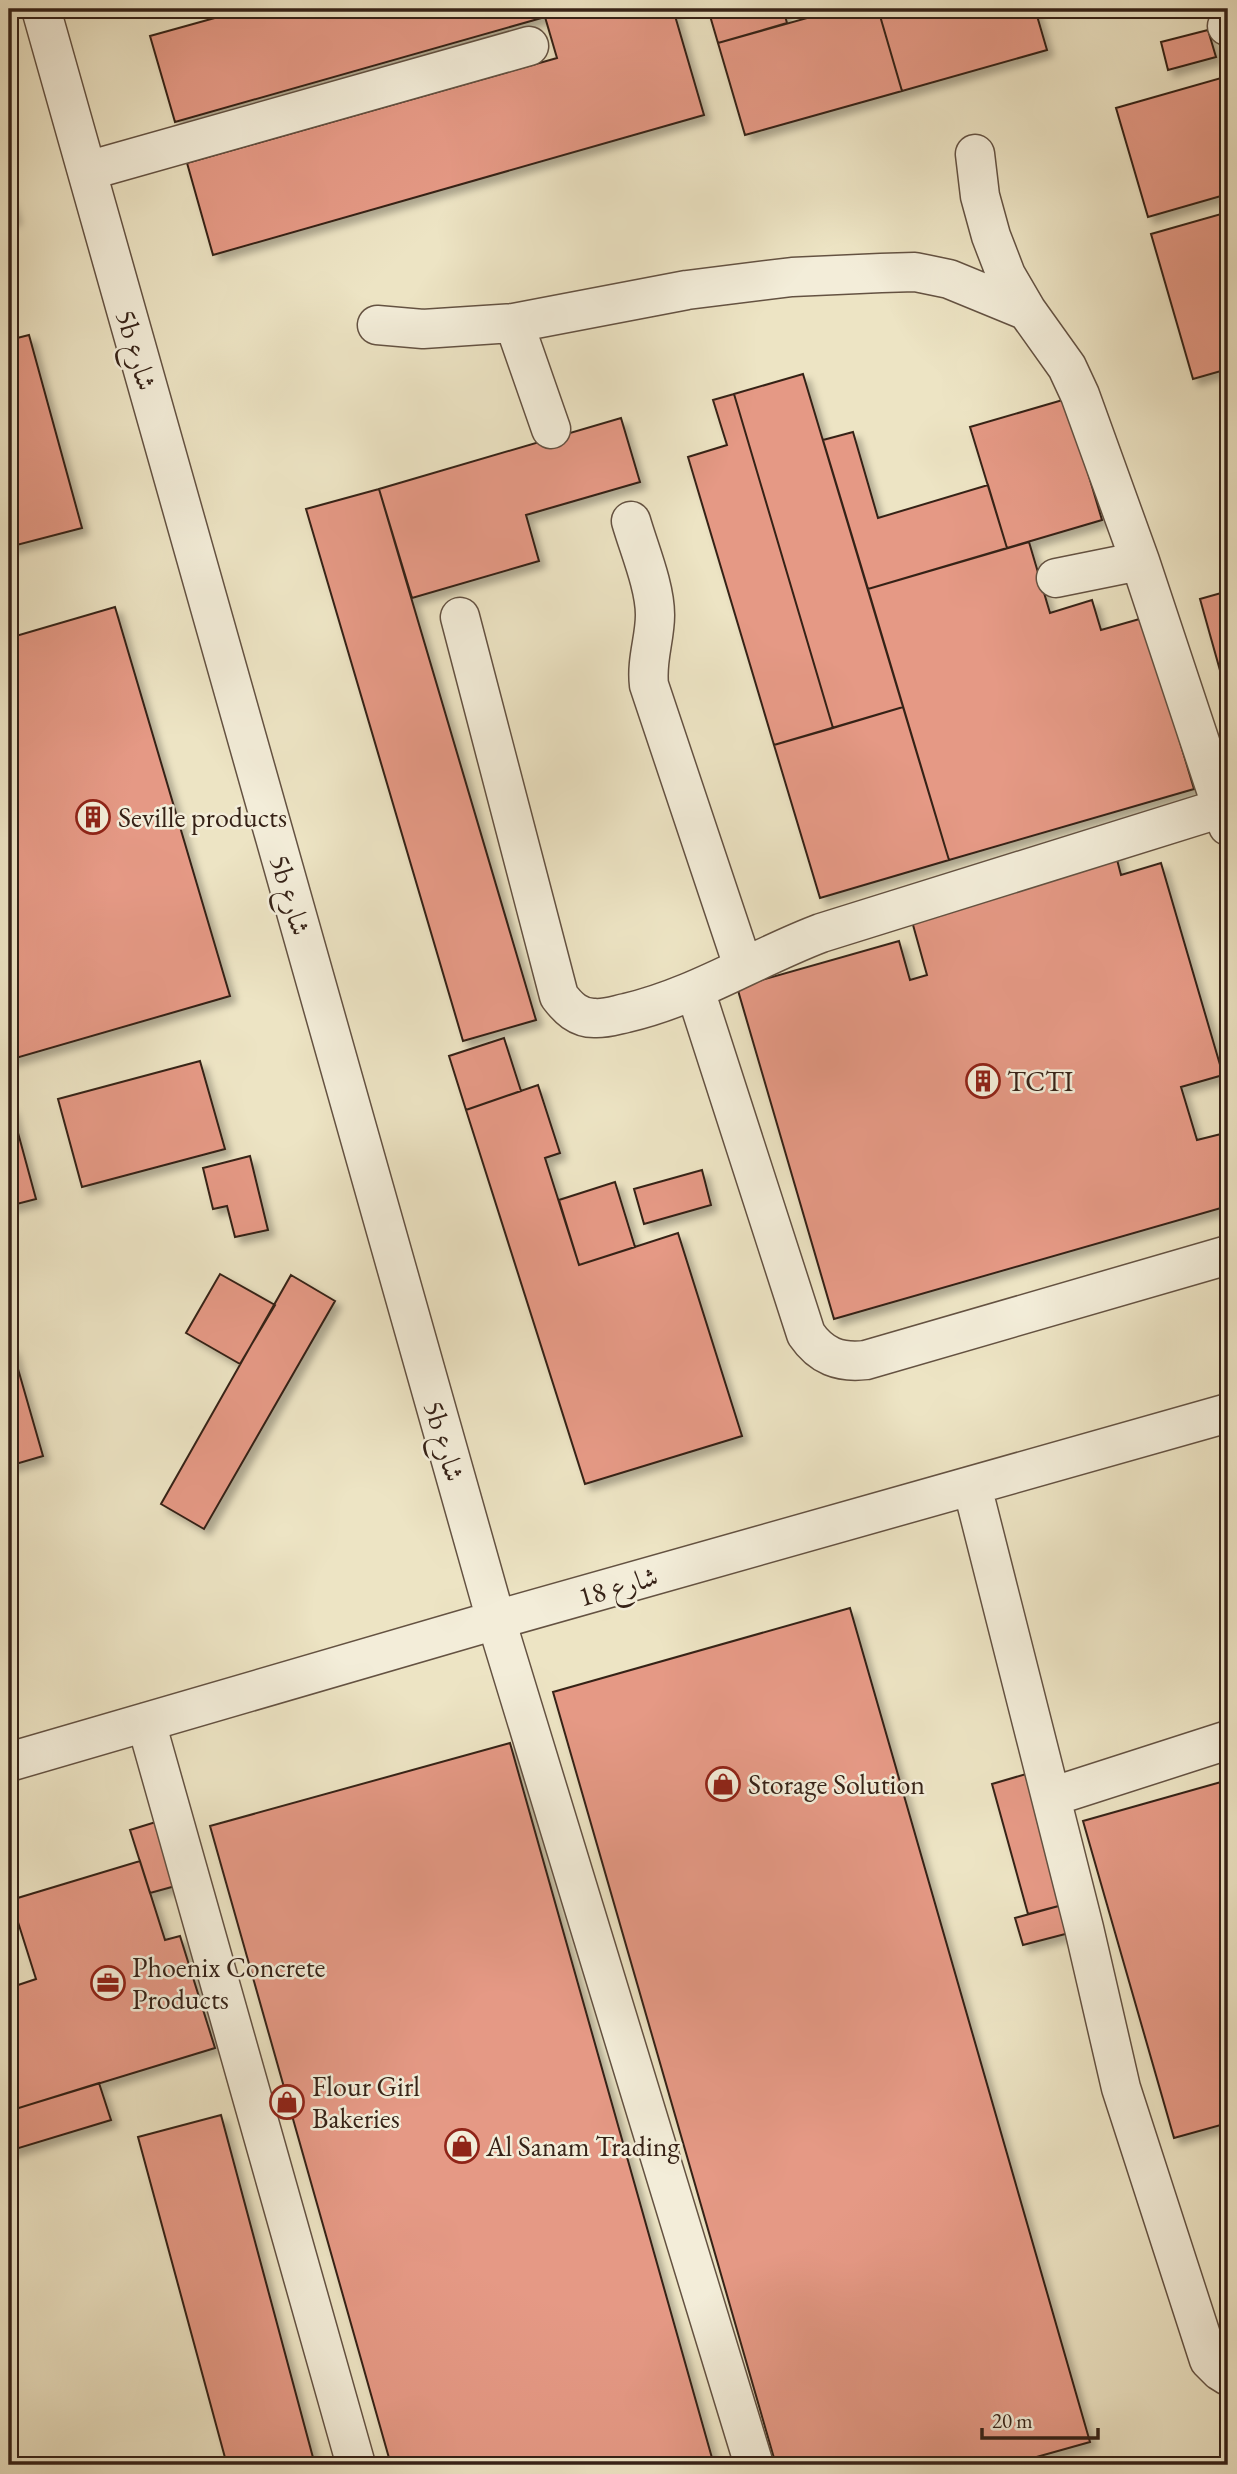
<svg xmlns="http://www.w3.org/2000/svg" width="1237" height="2474" viewBox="0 0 1237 2474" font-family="'EB Garamond',Amiri,serif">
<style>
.building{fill:#e59985;stroke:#362217;stroke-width:2;filter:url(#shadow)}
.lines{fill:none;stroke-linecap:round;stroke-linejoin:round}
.minor-casing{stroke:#645242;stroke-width:41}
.minor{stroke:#f3edd9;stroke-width:38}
.labels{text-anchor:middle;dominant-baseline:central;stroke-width:5;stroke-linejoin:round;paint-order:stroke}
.street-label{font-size:28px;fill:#362217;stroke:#f3edd9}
.poi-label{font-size:28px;fill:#362217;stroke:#f3edd9;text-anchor:start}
</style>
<defs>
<filter id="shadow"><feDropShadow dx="6" dy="6" stdDeviation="3.5" flood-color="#0004"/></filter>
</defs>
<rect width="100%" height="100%" fill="#ede4c4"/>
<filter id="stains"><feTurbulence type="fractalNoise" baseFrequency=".00286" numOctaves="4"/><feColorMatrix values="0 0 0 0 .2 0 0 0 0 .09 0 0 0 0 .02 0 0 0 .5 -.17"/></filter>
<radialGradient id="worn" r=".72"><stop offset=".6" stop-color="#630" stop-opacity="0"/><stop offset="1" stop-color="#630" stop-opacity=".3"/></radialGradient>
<!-- building -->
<path class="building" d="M 247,9 L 673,9 L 704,115 L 213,255 L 187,163 L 557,58 L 545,17 L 175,122 L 150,36 Z
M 708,9 L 783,9 L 787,23 L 718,43 Z
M 839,9 L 878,9 L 902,91 L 745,135 L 718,43 Z
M 878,9 L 1035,9 L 1047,50 L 902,91 Z
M 1208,30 L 1216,57 L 1168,70 L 1161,42 Z
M 1228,76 L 1228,194 L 1148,217 L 1116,108 Z
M 9,198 L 15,218 L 9,220 Z
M 1228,212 L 1228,369 L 1193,379 L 1151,234 Z
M 29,335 L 82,528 L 9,547 L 9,340 Z
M 803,374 L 903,707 L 833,728 L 734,394 Z
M 734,394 L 833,728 L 774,745 L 688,457 L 727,445 L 713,400 Z
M 1066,399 L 1102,520 L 1007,548 L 970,427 Z
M 621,418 L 640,482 L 526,515 L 539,561 L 412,598 L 379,489 Z
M 853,432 L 878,518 L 988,485 L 1007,548 L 868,589 L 823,440 Z
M 379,489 L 536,1020 L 463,1041 L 306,509 Z
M 1029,542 L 1050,613 L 1092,600 L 1101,630 L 1143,618 L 1194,789 L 949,860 L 868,589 Z
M 1228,591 L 1228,699 L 1200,599 Z
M 115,607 L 230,996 L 9,1060 L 9,638 Z
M 903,707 L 949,860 L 820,898 L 774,745 Z
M 1114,848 L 1121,875 L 1161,863 L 1223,1075 L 1181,1087 L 1197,1140 L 1225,1133 L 1228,1145 L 1228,1206 L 834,1319 L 737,987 L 899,941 L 910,980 L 927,975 L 908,907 Z
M 504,1038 L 521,1091 L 466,1110 L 449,1056 Z
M 200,1061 L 225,1149 L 82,1187 L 58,1099 Z
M 538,1085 L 560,1153 L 545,1158 L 579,1265 L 678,1233 L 742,1436 L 585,1484 L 466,1110 Z
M 9,1107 L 11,1107 L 36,1199 L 9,1206 Z
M 250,1156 L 268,1230 L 235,1237 L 227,1206 L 213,1209 L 203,1168 Z
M 702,1170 L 711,1205 L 644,1224 L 634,1189 Z
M 615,1182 L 635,1247 L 579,1265 L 559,1200 Z
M 220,1274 L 275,1305 L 240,1364 L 186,1333 Z
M 291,1275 L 335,1301 L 204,1529 L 161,1504 Z
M 12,1348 L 43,1456 L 9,1466 L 9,1349 Z
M 850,1608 L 1090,2442 L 1008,2465 L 776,2465 L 553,1692 Z
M 510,1743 L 714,2465 L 391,2465 L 210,1826 Z
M 1033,1772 L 1070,1903 L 1028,1914 L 992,1784 Z
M 1221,1782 L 1228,1806 L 1228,2123 L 1174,2138 L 1083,1821 Z
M 159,1821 L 179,1885 L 150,1893 L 130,1830 Z
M 140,1861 L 165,1940 L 180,1936 L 215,2048 L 9,2111 L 9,1988 L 36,1979 L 11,1900 Z
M 1066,1904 L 1073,1932 L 1023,1945 L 1015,1918 Z
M 99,2083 L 111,2120 L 9,2151 L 9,2111 Z
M 221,2115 L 315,2465 L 227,2465 L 138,2137 Z"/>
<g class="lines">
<!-- minor casing -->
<g class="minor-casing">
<path id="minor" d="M 41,9 L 496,1620 L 754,2465
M 1227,26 L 1228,26
M 975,154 L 980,196 L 991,236 L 1006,275 L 1027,311 L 1067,367 L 1080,395 L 1140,561 L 1228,826
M 87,171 L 529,46
M 514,323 L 551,429
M 377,325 L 423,329 L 514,323 L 687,290 L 792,277 L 881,273 L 915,272 L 949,279 L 1027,311
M 631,521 C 639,549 655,586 655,615 C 655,639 646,660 649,685 L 743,966
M 1056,578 L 1140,561
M 460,617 L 559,996 C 568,1008 578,1018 594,1018 C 605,1019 616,1015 626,1013 C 695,997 755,958 821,933 L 1228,806
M 695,990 L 806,1334 C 821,1356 839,1363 866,1360 L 1228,1255
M 972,1486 L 1084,1928 L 1121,2088 L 1209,2360 L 1220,2371 L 1228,2376
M 146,1722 L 356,2465
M 9,1762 L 496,1620 L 1228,1413
M 1051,1797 L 1228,1740"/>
</g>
<!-- minor -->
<use href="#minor" class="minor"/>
</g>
<!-- icons -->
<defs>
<g id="building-ring" transform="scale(1.75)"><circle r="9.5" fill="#f3edd9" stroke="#8f2418" stroke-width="1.5"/><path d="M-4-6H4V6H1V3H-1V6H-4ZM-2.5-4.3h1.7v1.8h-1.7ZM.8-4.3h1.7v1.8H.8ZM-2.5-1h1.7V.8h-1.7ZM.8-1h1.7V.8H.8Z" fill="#8f2418"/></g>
<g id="shop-ring" transform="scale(1.75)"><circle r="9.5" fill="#f3edd9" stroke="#8f2418" stroke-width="1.5"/><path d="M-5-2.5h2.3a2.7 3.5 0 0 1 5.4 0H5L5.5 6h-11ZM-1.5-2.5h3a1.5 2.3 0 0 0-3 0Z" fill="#8f2418"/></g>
<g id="office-ring" transform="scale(1.75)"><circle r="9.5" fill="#f3edd9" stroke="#8f2418" stroke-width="1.5"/><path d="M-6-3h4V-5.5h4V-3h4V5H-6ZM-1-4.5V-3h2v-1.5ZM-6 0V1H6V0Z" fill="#8f2418"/></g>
</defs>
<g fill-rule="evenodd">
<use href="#building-ring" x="93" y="817"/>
<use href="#building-ring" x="983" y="1081"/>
<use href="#shop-ring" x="723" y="1784"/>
<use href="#office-ring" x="108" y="1983"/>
<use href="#shop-ring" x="287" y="2102"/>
<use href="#shop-ring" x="462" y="2146"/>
</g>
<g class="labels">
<!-- street labels -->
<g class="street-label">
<text transform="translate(137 350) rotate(74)">5b شارع</text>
<text transform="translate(291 895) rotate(74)">5b شارع</text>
<text transform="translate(445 1441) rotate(74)">5b شارع</text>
<text transform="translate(618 1586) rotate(-16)">شارع 18</text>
</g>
<!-- poi labels -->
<g class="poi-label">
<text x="118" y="817">Seville products</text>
<text x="1007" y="1081">TCTI</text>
<text x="748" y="1784">Storage Solution</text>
<text x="132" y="1967">Phoenix Concrete<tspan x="132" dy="32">Products</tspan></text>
<text x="312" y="2086">Flour Girl<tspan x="312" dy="32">Bakeries</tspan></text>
<text x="486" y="2146">Al Sanam Trading</text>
</g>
</g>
<!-- margin -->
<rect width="1237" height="2474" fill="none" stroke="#ede4c4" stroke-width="35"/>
<rect x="10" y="10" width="1216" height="2453" fill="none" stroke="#362217" stroke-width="3.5"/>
<rect x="18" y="18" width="1202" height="2439" fill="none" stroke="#362217" stroke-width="2"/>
<!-- scale -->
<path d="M982 2428v10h116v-10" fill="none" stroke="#362217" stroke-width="3.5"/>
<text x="992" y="2428" font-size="21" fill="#362217" stroke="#f3edd9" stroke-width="5" paint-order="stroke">20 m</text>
<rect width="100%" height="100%" filter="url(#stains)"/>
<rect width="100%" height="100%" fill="url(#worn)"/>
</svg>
